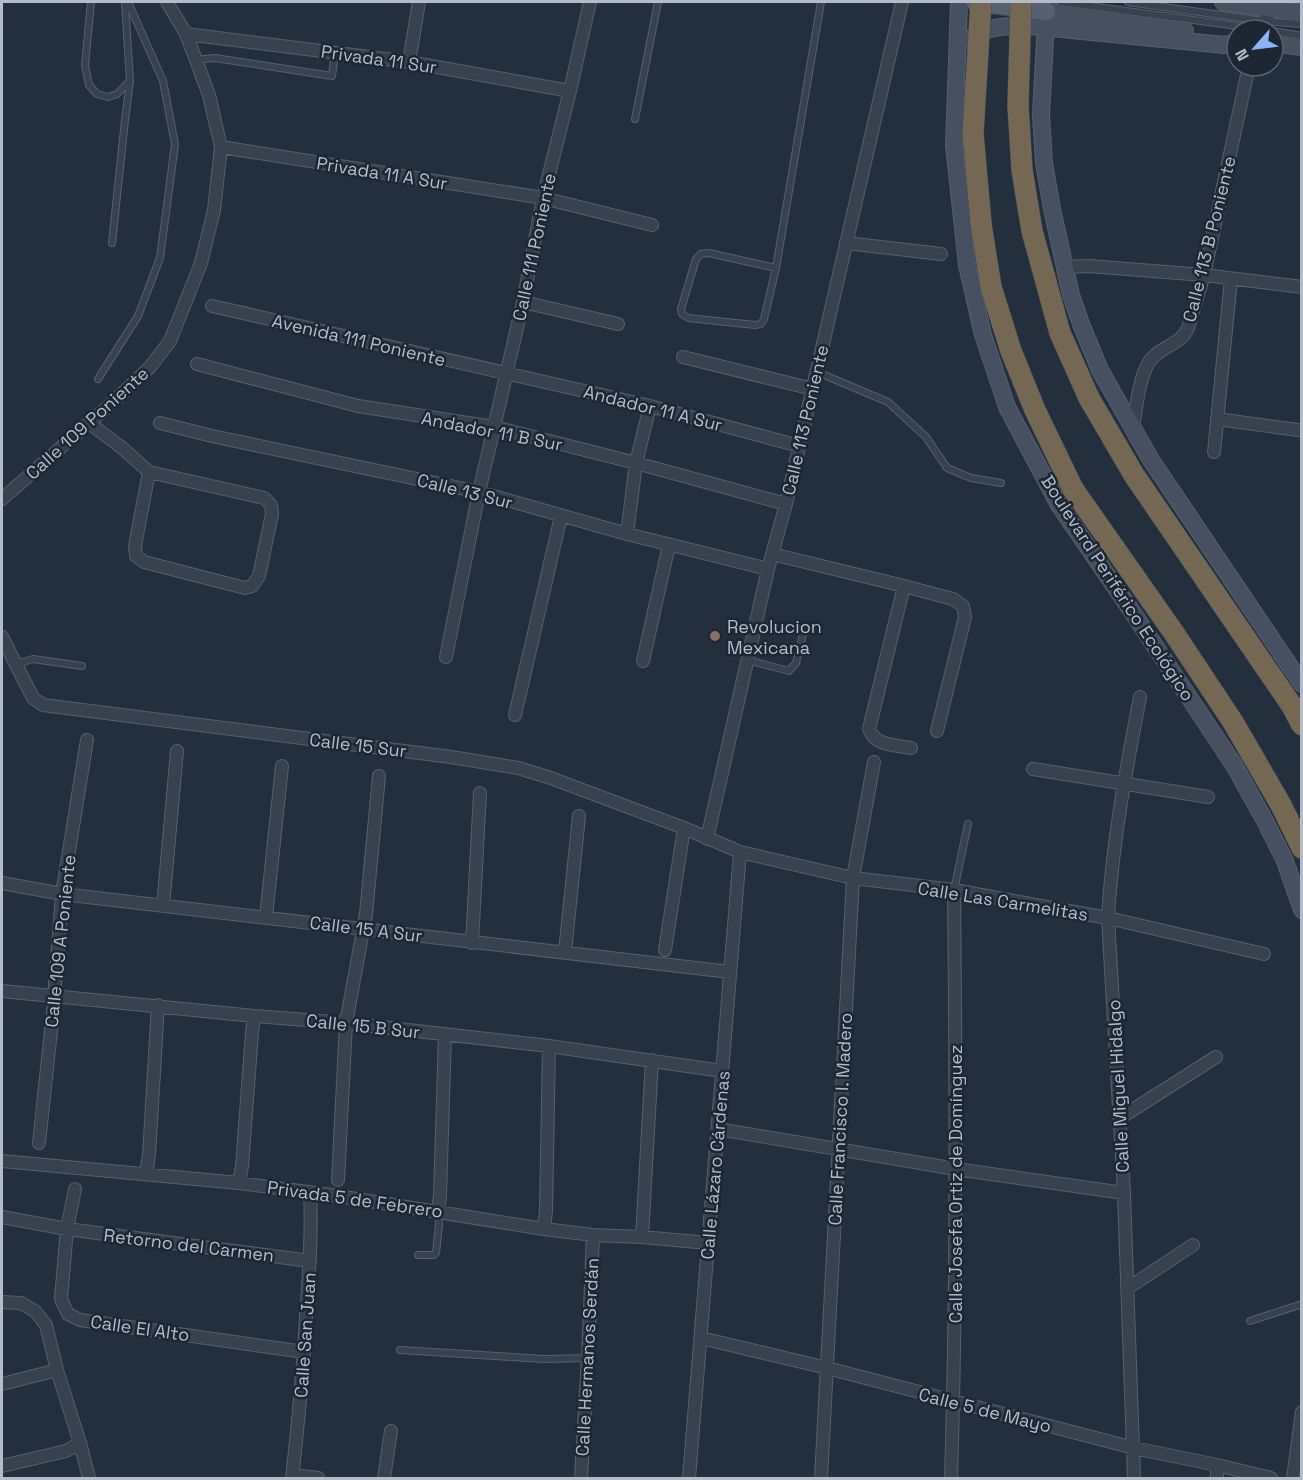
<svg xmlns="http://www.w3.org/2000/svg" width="1303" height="1480" viewBox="0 0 1303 1480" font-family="'Space Grotesk',sans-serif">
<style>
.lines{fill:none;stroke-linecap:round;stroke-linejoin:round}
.lane-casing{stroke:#565f6c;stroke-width:8}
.street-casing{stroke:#565f6c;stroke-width:14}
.secondary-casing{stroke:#565f6c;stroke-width:18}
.primary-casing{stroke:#414a57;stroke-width:20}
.highway-casing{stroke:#434c59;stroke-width:22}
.lane{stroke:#38414e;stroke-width:6}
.street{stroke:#38414e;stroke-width:12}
.secondary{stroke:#465061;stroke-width:16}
.primary{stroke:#56606e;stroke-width:18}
.highway{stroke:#746855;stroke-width:21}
.highway-bridge-casing{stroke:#434c59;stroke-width:22;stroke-linecap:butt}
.highway-bridge{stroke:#746855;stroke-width:21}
.education-dot{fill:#8d6e63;stroke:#1d2633;stroke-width:2}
.labels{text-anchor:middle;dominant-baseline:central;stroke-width:5;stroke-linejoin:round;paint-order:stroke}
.street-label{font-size:18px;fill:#b4bcc9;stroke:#1d2633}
.poi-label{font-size:18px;fill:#b4bcc9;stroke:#1d2633;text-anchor:start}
</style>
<rect width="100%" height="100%" fill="#242f3e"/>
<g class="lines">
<!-- lane casing -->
<g class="lane-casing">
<path id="lane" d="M 91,2 L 85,65 L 89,85 L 97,94 L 108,97 L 117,94 L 130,81 L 125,2
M 1060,2 L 1260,29
M 1128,2 L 1264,21 L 1302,24
M 1273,31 L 1302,36
M 196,60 L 215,58 L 332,76 L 335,53
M 635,119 L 658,2
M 112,243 L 125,120 L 130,81
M 776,268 L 709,253 L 701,254 L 696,259 L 681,309 L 682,314 L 688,318 L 755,325 L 761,324 L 764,319 L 776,268 L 821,2
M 817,372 L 888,402 L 926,437 L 947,468 L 971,478 L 1001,483
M 98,379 L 138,316 L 160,258 L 175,144 L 163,81 L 128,2
M 747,660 L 789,671 L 796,663 L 805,626
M 16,664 L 33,659 L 82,666
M 954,890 L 968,824
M 418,1255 L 434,1255 L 436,1253 L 439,1224 L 438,1211
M 1250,1321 L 1302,1304
M 400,1350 L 544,1359 L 587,1358"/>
</g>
<!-- street casing -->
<g class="street-casing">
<path id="street" d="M 1260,30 L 1275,3
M 186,34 L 409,62 L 570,91
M 409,62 L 419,2
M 221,147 L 543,198 L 652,225
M 846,243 L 941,254
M 1065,267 L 1089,266 L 1204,275 L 1302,287
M 523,302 L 618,324
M 212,306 L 650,406 L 799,446
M 683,357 L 813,389
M 197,364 L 358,406 L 494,427 L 636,463 L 786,504
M 1217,419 L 1298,430
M 89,423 L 121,447 L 149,472 L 264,498 L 271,505 L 272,514 L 259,576 L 252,586 L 245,588 L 144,562 L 136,556 L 135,546 L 149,472
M 160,423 L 212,436 L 479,492 L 627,534 L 768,569
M 1133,429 C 1136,410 1139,371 1153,357 C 1164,346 1182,343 1188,328 L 1204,275 L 1249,66
M 1214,452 L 1231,279
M 2,499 L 112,403 L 150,367 L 170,341 L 201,263 L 214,210 L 221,147 L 209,95 L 196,60 L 186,34 L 167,2
M 627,534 L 636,463 L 650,406
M 772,554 L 904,586 L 953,599 L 963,606 L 965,617 L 937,731
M 904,586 L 869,729 C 875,746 895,745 911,748
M 2,637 L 33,698 L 43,705 L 451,757 L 518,768 L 548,777 L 684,828 L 740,852 L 853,878 L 954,890 L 1108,918 L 1264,954
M 446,657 L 479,492 L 523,302 L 543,198 L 570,91 L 590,2
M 643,661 L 669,545
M 515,715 L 561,516
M 1033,769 L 1208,797
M 707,839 L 768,569 L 786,504 L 902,2
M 2,883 L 62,894 L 730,972
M 163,906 L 177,751
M 266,917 L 282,766
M 472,943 L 480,793
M 665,950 L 684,828
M 565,952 L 579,816
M 2,991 L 254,1016 L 346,1023 L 549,1046 L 722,1071
M 1120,1118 L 1216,1057
M 718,1129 L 956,1169 L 1124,1193
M 39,1143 L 53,1012 L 62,894 L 87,740
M 2,1161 L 239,1183 L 332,1195 L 544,1229 L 593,1235 L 642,1237 L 708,1243
M 146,1173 L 149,1155 L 158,1005
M 338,1180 L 346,1023 L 366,914 L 379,776
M 239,1183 L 242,1166 L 252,1033 L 254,1016
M 75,1189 L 67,1229 L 61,1299 L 68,1314 L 80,1320 L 304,1352
M 438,1211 L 440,1196 L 445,1034
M 2,1217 L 67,1229 L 310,1261
M 544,1229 L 546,1211 L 549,1046
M 642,1237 L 652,1060
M 1128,1288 L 1193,1245
M 2,1302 L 21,1303 L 35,1311 L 46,1325 L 57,1370 L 80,1443 L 66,1451 L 2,1466
M 701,1338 L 827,1368 L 1134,1448 L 1217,1465 L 1271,1478
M 2,1384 L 57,1370
M 80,1443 L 89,1478
M 1217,1465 L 1217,1478
M 293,1475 L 318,1478
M 292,1478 C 298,1425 303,1371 306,1317 C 309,1275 312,1234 310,1192
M 384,1478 L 391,1431
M 581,1478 L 588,1358 L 593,1235
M 689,1478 L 740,852
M 821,1478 L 853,878 L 874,762
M 951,1478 C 957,1282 956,1086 954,890
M 1134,1478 L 1124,1193 L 1108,918 C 1112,844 1126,770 1140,697
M 1293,1478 L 1302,1412"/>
</g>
<!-- secondary casing -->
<g class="secondary-casing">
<path id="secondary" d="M 959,2 L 954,145 L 967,265 L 983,335 L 1007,407 L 1059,505 L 1133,613 L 1234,765 L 1265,821 L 1285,861 L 1302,910
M 1047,2 L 1041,115 L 1044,163 L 1052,209 L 1071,295 L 1081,324 L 1100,370 L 1151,460 L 1302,684
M 1223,2 L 1302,13
M 1046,11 L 1185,31
M 970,39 C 987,25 1010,26 1031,26 L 1224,45 L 1237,43
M 1273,43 L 1302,47"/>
</g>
<!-- primary casing -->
<g class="primary-casing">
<path id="primary" d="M 975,2 L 1046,11"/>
</g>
<!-- highway casing -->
<g class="highway-casing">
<path id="highway" d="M 1281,805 L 1302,848"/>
</g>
<!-- lane -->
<use href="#lane" class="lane"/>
<!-- street -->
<use href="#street" class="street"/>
<!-- secondary -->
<use href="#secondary" class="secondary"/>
<!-- primary -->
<use href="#primary" class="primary"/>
<!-- highway -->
<use href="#highway" class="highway"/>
<!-- highway-bridge casing -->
<g class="highway-bridge-casing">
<path id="highway-bridge" d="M 981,2 L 973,133 L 981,224 L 991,287 L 1011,351 L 1035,410 L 1073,489 L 1174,633 L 1233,722 L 1281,805
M 1021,2 L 1018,106 L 1022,170 L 1032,231 L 1060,333 L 1089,398 L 1134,475 L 1292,706 L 1302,725"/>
</g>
<!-- highway-bridge -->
<use href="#highway-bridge" class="highway-bridge"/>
</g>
<!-- markers -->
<circle class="education-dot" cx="715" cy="636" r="6"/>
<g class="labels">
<!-- street labels -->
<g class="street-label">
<text transform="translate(379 59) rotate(8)">Privada 11 Sur</text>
<text transform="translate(382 173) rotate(9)">Privada 11 A Sur</text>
<text transform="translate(1209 239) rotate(-76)">Calle 113 B Poniente</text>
<text transform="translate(534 247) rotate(-78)">Calle 111 Poniente</text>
<text transform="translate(359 340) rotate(13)">Avenida 111 Poniente</text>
<text transform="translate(653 408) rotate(14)">Andador 11 A Sur</text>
<text transform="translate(805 420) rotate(-77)">Calle 113 Poniente</text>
<text transform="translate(87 423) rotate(-42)">Calle 109 Poniente</text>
<text transform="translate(492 431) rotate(11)">Andador 11 B Sur</text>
<text transform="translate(465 491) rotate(14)">Calle 13 Sur</text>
<text transform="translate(1118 588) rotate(57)">Boulevard Periférico Ecológico</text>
<text transform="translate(358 745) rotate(7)">Calle 15 Sur</text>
<text transform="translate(1003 901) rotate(9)">Calle Las Carmelitas</text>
<text transform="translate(366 929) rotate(7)">Calle 15 A Sur</text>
<text transform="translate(60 941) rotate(-84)">Calle 109 A Poniente</text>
<text transform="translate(363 1026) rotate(6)">Calle 15 B Sur</text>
<text transform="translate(1118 1086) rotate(-93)">Calle Miguel Hidalgo</text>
<text transform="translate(840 1119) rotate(-87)">Calle Francisco I. Madero</text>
<text transform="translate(715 1165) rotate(-85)">Calle Lázaro Cárdenas</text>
<text transform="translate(955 1184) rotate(-90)">Calle Josefa Ortiz de Domínguez</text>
<text transform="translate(355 1199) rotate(8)">Privada 5 de Febrero</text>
<text transform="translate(189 1245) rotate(7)">Retorno del Carmen</text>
<text transform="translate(140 1328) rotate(8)">Calle El Alto</text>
<text transform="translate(305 1335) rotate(-86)">Calle San Juan</text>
<text transform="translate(587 1357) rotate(-87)">Calle Hermanos Serdán</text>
<text transform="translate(985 1410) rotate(14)">Calle 5 de Mayo</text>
</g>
<!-- poi labels -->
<g class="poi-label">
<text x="727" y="626">Revolucion<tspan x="727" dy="21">Mexicana</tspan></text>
</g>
</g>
<!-- border -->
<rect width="1303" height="1480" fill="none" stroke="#b4bcc9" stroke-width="6"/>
<!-- north arrow -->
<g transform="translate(1255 48) rotate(242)"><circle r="28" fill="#1d2633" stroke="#59626f" stroke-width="1.5"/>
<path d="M0-4.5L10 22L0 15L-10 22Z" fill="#8ab4f8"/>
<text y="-9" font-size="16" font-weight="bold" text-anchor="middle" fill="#b4bcc9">N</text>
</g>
</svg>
